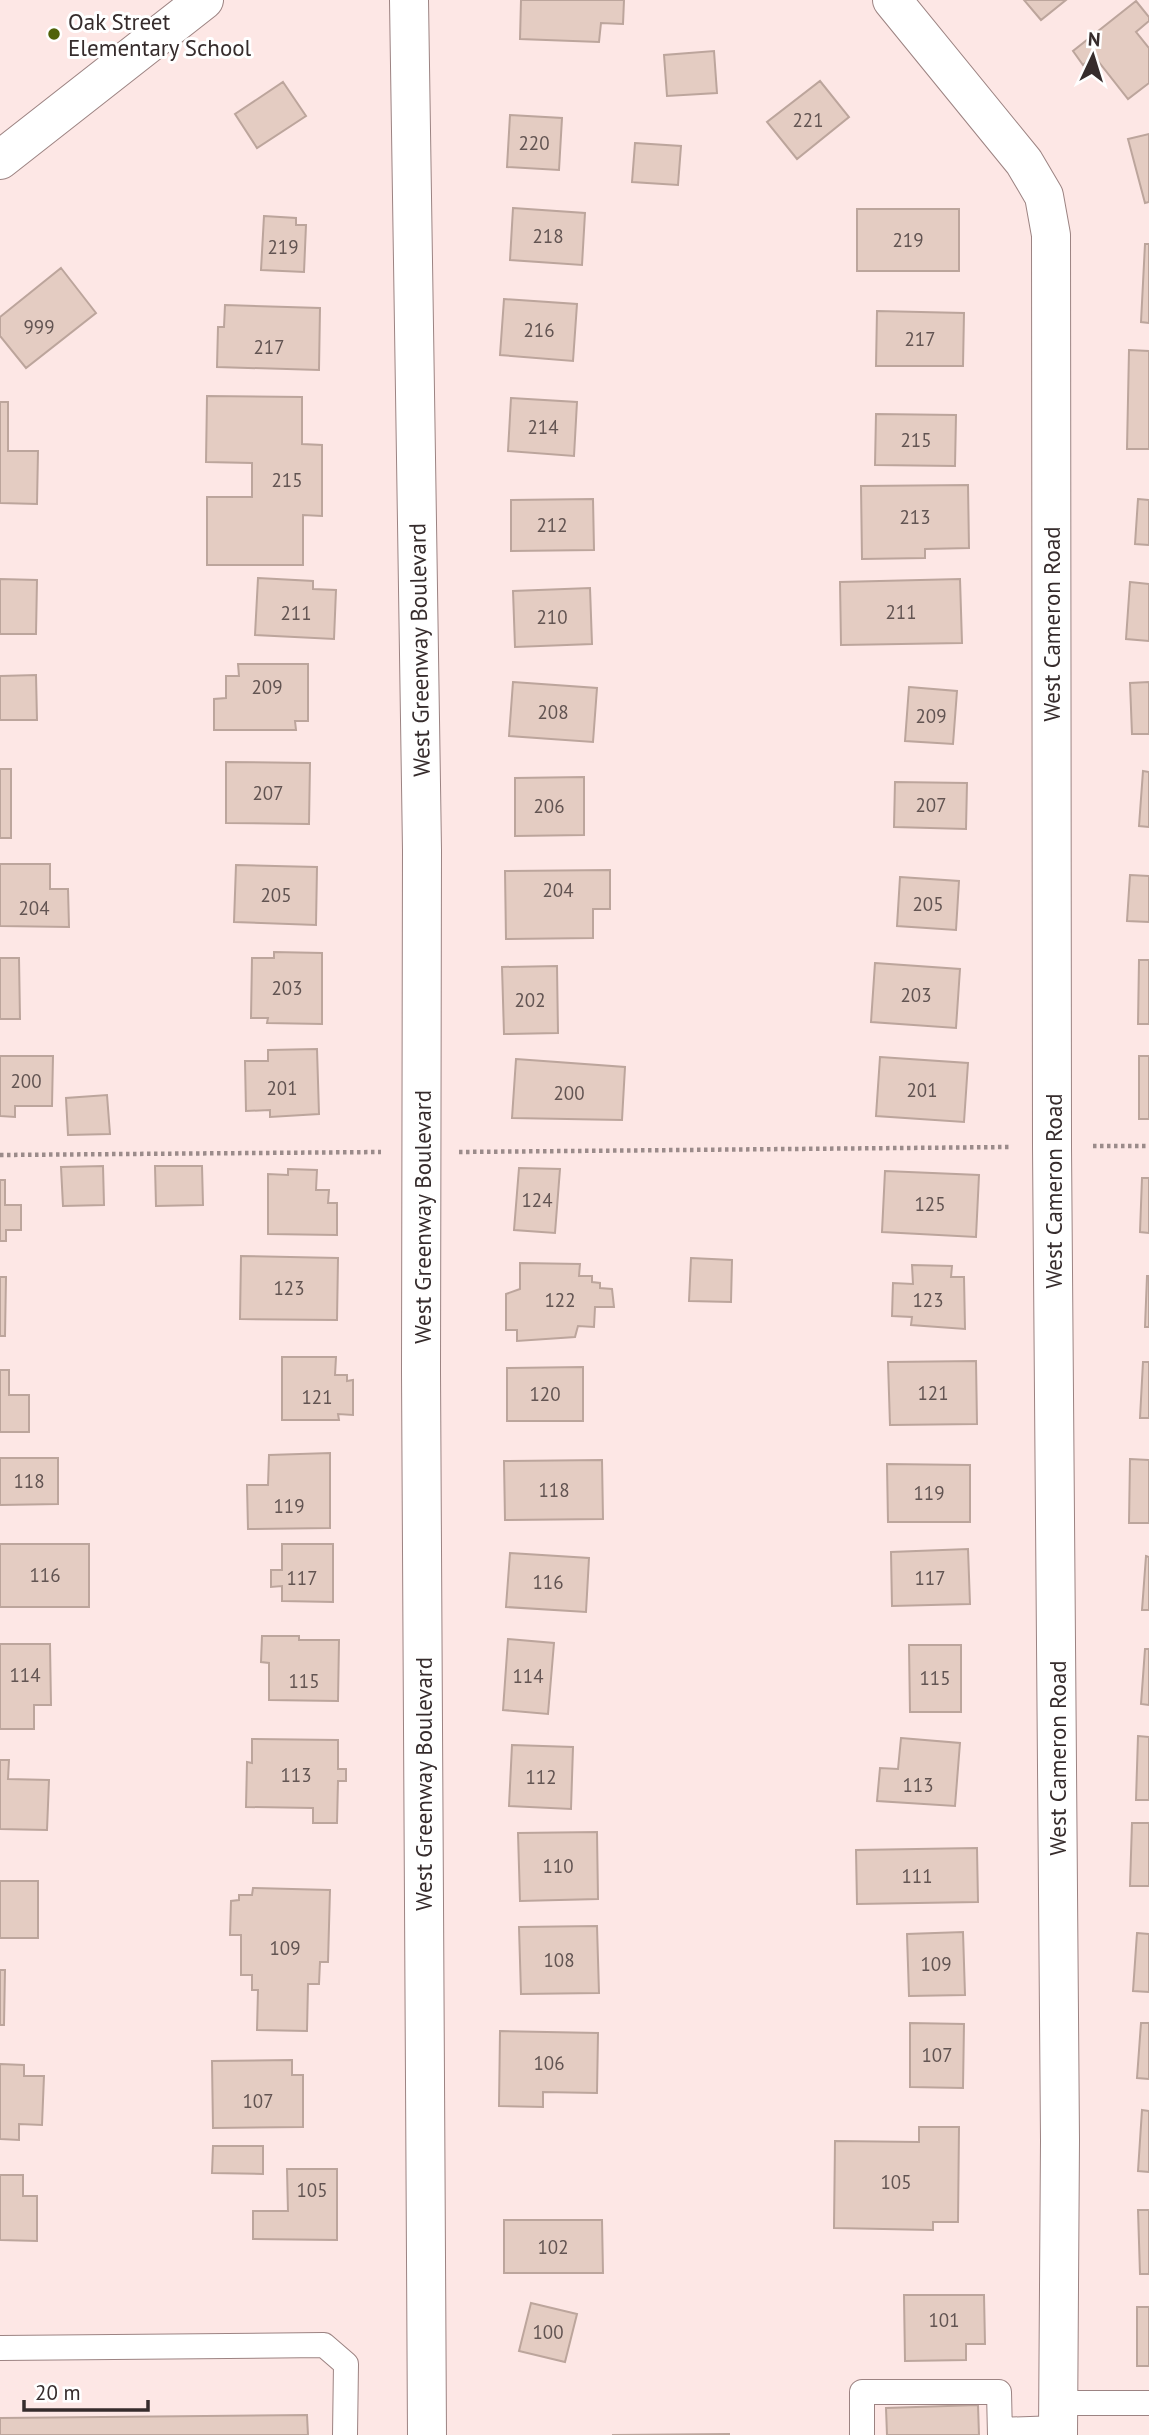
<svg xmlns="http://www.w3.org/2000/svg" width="1149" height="2435" viewBox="0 0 1149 2435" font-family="'PT Sans',sans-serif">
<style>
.building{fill:#e4ccc2;stroke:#bca59c;stroke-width:2}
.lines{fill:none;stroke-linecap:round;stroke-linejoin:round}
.lane-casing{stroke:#9c8382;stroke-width:26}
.street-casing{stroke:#9c8382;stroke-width:40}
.path{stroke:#9b8b8a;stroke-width:4.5;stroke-dasharray:3.5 3.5;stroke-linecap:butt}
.lane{stroke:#fff;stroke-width:24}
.street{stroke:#fff;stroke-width:38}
.poi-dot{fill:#516209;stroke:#fff;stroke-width:2.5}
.labels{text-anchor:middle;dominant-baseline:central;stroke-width:6;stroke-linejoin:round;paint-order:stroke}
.number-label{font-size:19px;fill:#625452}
.poi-label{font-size:23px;fill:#362c2c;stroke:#fff;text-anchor:start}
.street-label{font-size:23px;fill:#362c2c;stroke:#fff}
</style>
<rect width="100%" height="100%" fill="#fde7e5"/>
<!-- building -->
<path class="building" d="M 521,0 L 624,0 L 623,24 L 601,23 L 599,42 L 520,39 Z
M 1024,0 L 1066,0 L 1041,20 Z
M 1136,1 L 1149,17 L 1149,21 L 1136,32 L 1149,48 L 1149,83 L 1128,99 L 1094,56 L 1083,65 L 1073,51 Z
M 714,51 L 717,93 L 667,96 L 664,55 Z
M 820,81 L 849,117 L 797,159 L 767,122 Z
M 283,82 L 306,116 L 257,148 L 235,114 Z
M 510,115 L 562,118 L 559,170 L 507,167 Z
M 1149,134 L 1149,202 L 1145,203 L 1128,139 Z
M 635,143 L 681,146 L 678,185 L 632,182 Z
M 513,208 L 585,213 L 582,265 L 510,260 Z
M 857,209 L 959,209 L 959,271 L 857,271 Z
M 264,216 L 296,218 L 296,225 L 306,225 L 304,272 L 261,270 Z
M 1145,244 L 1149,244 L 1149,323 L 1141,322 Z
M 61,268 L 96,313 L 26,368 L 0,336 L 0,317 Z
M 504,299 L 577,304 L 573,361 L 500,355 Z
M 225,305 L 320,308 L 319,370 L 217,367 L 218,327 L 224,327 Z
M 877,311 L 964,313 L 963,366 L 876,366 Z
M 1129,350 L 1149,351 L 1149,449 L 1127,449 Z
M 207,396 L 302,397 L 302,444 L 322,445 L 322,516 L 303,515 L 303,565 L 207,565 L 207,497 L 252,497 L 252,463 L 206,462 Z
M 511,398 L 577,402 L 574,456 L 508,451 Z
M 0,402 L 8,402 L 8,451 L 38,451 L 37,504 L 0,503 Z
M 876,414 L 956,415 L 955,466 L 875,465 Z
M 968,485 L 969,548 L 925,549 L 925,558 L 862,559 L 861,486 Z
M 593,499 L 594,550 L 511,551 L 511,500 Z
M 1138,499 L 1149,500 L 1149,545 L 1135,544 Z
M 258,578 L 313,581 L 313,589 L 336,590 L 334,639 L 255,635 Z
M 0,579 L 37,580 L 36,634 L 0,634 Z
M 960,579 L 962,643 L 841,645 L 840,582 Z
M 1130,582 L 1149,584 L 1149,641 L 1126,639 Z
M 590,588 L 592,644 L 515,647 L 513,591 Z
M 238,664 L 308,664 L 308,721 L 295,721 L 296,730 L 214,730 L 214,699 L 226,698 L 226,676 L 239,676 Z
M 36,675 L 37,720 L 0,720 L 0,676 Z
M 513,682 L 597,688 L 593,742 L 509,736 Z
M 1149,682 L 1149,734 L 1132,734 L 1130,683 Z
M 909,687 L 957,691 L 953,744 L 905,741 Z
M 226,762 L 310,763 L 309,824 L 226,823 Z
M 0,769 L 11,769 L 11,838 L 0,838 Z
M 1143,771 L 1149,772 L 1149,827 L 1139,826 Z
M 584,777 L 584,835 L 515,836 L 515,778 Z
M 895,782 L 967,783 L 966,829 L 894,827 Z
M 0,864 L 50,864 L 50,889 L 68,889 L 69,927 L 0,926 Z
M 236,865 L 317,867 L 316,925 L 234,922 Z
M 610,870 L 610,909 L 593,909 L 593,938 L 506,939 L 505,871 Z
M 1130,875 L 1149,876 L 1149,922 L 1127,921 Z
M 900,877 L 959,881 L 956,930 L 897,926 Z
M 274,952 L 322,953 L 322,1024 L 267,1023 L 268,1018 L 251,1018 L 252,958 L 274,958 Z
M 0,958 L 19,958 L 20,1019 L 0,1019 Z
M 1139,960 L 1149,960 L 1149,1024 L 1138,1024 Z
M 875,963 L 960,969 L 956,1028 L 871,1022 Z
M 557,966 L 558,1033 L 504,1034 L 502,967 Z
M 317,1049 L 319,1114 L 270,1117 L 270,1110 L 246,1111 L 245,1061 L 268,1061 L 268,1050 Z
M 0,1056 L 53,1056 L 52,1106 L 15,1106 L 15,1117 L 0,1116 Z
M 1139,1056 L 1149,1056 L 1149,1119 L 1139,1119 Z
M 880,1057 L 968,1063 L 964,1122 L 876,1116 Z
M 516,1059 L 625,1067 L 622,1120 L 512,1118 Z
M 107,1095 L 110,1134 L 68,1135 L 66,1098 Z
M 103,1166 L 104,1205 L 63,1206 L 61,1167 Z
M 155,1166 L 202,1166 L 203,1205 L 156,1206 Z
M 519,1168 L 560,1169 L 555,1233 L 514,1230 Z
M 288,1169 L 317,1170 L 316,1190 L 329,1190 L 328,1203 L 337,1203 L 337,1235 L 268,1234 L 268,1174 L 288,1175 Z
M 885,1171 L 979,1175 L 976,1237 L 882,1232 Z
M 1142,1178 L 1149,1178 L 1149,1233 L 1140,1232 Z
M 0,1180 L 5,1180 L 5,1205 L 21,1205 L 21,1230 L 6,1230 L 6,1241 L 0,1241 Z
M 241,1256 L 338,1258 L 337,1320 L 240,1319 Z
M 691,1258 L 732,1260 L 731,1302 L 689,1301 Z
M 520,1263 L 580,1264 L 579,1276 L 592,1276 L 592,1282 L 600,1283 L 600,1288 L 612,1289 L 614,1307 L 595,1307 L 594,1327 L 578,1326 L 575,1337 L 517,1341 L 517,1330 L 506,1330 L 506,1294 L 520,1289 Z
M 912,1265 L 952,1266 L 951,1277 L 964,1277 L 965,1329 L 911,1325 L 912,1317 L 892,1316 L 893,1283 L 913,1284 Z
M 1147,1276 L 1149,1276 L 1149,1327 L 1145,1327 Z
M 0,1277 L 6,1277 L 5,1336 L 0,1336 Z
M 282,1357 L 336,1357 L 335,1375 L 347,1375 L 347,1381 L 353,1380 L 353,1415 L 338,1414 L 339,1420 L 282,1420 Z
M 976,1361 L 977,1424 L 890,1425 L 888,1362 Z
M 1143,1362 L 1149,1362 L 1149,1418 L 1140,1418 Z
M 583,1367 L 583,1421 L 507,1421 L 507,1368 Z
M 0,1370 L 9,1370 L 9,1395 L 29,1395 L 29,1432 L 0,1432 Z
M 330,1453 L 330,1528 L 248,1529 L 247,1485 L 268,1485 L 269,1455 Z
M 0,1458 L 58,1458 L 58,1504 L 0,1505 Z
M 1130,1459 L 1149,1460 L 1149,1523 L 1129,1523 Z
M 602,1460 L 603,1519 L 505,1520 L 504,1461 Z
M 887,1464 L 970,1465 L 970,1522 L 888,1522 Z
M 0,1544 L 89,1544 L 89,1607 L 0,1607 Z
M 282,1544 L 333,1544 L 333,1602 L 282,1601 L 282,1586 L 271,1587 L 271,1570 L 282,1570 Z
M 968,1549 L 970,1604 L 892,1606 L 891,1552 Z
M 510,1553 L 589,1558 L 586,1612 L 506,1607 Z
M 1146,1556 L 1149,1557 L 1149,1610 L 1142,1610 Z
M 262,1636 L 299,1636 L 299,1640 L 339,1640 L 338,1701 L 269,1700 L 269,1663 L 261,1662 Z
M 508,1639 L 554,1643 L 548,1714 L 503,1710 Z
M 0,1644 L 50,1644 L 51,1705 L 34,1705 L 34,1729 L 0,1729 Z
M 909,1645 L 961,1645 L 961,1712 L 910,1712 Z
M 1145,1649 L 1149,1649 L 1149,1705 L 1141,1704 Z
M 1138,1736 L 1149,1737 L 1149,1800 L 1136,1800 Z
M 901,1738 L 960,1743 L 955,1806 L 877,1801 L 880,1768 L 898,1769 Z
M 252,1739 L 338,1740 L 338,1769 L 346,1769 L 346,1781 L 338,1781 L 337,1823 L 313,1823 L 313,1808 L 246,1807 L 247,1762 L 252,1763 Z
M 512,1745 L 573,1747 L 571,1809 L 509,1806 Z
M 0,1760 L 9,1760 L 8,1779 L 49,1780 L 47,1830 L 0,1829 Z
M 1132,1823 L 1149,1823 L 1149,1886 L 1130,1886 Z
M 597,1832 L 598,1899 L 520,1901 L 518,1833 Z
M 977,1848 L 978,1902 L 857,1904 L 856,1850 Z
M 0,1881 L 38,1881 L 38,1938 L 0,1938 Z
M 253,1888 L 330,1890 L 328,1962 L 320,1962 L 319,1984 L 308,1984 L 307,2031 L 257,2030 L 258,1990 L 252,1990 L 252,1975 L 241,1975 L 241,1935 L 230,1935 L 231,1901 L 239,1900 L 239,1895 L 252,1895 Z
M 597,1926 L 599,1993 L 521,1994 L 519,1927 Z
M 963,1932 L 965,1995 L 909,1996 L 907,1934 Z
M 1137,1933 L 1149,1934 L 1149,1992 L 1133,1991 Z
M 0,1970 L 5,1970 L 4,2025 L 0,2025 Z
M 910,2023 L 964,2024 L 963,2088 L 910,2087 Z
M 1141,2023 L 1149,2023 L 1149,2079 L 1137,2078 Z
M 500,2031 L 598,2033 L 597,2093 L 543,2092 L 543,2107 L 499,2106 Z
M 292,2060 L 292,2075 L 303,2075 L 303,2127 L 213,2128 L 212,2061 Z
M 0,2064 L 24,2065 L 24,2076 L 44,2076 L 42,2125 L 19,2124 L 19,2140 L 0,2139 Z
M 1142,2110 L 1149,2111 L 1149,2172 L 1138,2171 Z
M 919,2127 L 959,2127 L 958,2222 L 933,2222 L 933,2230 L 834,2228 L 835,2141 L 919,2142 Z
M 213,2146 L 263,2146 L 263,2174 L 212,2173 Z
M 287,2169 L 337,2169 L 337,2240 L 253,2239 L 253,2211 L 288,2211 Z
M 0,2175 L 23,2175 L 23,2196 L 37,2196 L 37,2241 L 0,2240 Z
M 1138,2210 L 1149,2210 L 1149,2274 L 1140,2274 Z
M 504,2220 L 602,2220 L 603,2273 L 504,2273 Z
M 904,2295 L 984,2295 L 985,2344 L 966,2344 L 966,2360 L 905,2361 Z
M 531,2303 L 577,2314 L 565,2362 L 519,2351 Z
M 1137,2307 L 1149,2307 L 1149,2366 L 1137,2366 Z
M 978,2405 L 979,2435 L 887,2435 L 886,2408 Z
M 307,2415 L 308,2435 L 0,2435 L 0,2418 Z
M 729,2434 L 729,2435 L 612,2435 Z"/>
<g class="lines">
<!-- lane casing -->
<g class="lane-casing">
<path id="lane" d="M 0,2348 L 324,2345 L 346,2364 L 345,2435
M 1058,2403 L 1149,2403
M 1000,2430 L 1058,2428
M 862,2435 L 862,2392 L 999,2392 L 1000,2435"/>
</g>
<!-- street casing -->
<g class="street-casing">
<path id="street" d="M 409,0 L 422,850 L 421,1372 L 427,2435
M 892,0 L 1024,162 L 1044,196 L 1051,235 L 1052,1147 L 1060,2140 L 1058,2435
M 0,160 L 204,0"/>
</g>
<!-- path -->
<path class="path" d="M 1093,1146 L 1149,1146
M 459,1152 L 1011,1147
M 0,1155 L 381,1152"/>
<!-- lane -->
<use href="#lane" class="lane"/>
<!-- street -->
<use href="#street" class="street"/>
</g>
<!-- markers -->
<circle class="poi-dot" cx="54" cy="34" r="7"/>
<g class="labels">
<!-- number labels -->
<g class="number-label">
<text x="808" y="120">221</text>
<text x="534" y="143">220</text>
<text x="548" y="236">218</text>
<text x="908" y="240">219</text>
<text x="283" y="247">219</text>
<text x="39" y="327">999</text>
<text x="539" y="330">216</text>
<text x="920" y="339">217</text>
<text x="269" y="347">217</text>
<text x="543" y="427">214</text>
<text x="916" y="440">215</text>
<text x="287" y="480">215</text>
<text x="915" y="517">213</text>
<text x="552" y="525">212</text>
<text x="901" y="612">211</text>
<text x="296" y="613">211</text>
<text x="552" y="617">210</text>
<text x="267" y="687">209</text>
<text x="553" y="712">208</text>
<text x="931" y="716">209</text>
<text x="268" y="793">207</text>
<text x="931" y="805">207</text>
<text x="549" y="806">206</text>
<text x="558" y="890">204</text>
<text x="276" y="895">205</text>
<text x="928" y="904">205</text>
<text x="34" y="908">204</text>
<text x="287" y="988">203</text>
<text x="916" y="995">203</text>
<text x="530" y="1000">202</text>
<text x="26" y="1081">200</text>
<text x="282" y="1088">201</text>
<text x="922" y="1090">201</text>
<text x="569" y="1093">200</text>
<text x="537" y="1200">124</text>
<text x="930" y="1204">125</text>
<text x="289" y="1288">123</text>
<text x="560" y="1300">122</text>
<text x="928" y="1300">123</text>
<text x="933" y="1393">121</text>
<text x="545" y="1394">120</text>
<text x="317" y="1397">121</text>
<text x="29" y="1481">118</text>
<text x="554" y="1490">118</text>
<text x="929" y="1493">119</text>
<text x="289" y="1506">119</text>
<text x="45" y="1575">116</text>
<text x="302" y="1578">117</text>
<text x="930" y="1578">117</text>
<text x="548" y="1582">116</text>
<text x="25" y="1675">114</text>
<text x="528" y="1676">114</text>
<text x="935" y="1678">115</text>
<text x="304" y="1681">115</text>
<text x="296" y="1775">113</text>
<text x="541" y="1777">112</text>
<text x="918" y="1785">113</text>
<text x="558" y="1866">110</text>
<text x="917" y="1876">111</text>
<text x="285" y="1948">109</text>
<text x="559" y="1960">108</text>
<text x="936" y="1964">109</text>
<text x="937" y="2055">107</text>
<text x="549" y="2063">106</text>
<text x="258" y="2101">107</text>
<text x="896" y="2182">105</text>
<text x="312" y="2190">105</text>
<text x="553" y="2247">102</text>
<text x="944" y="2320">101</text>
<text x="548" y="2332">100</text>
</g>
<!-- poi labels -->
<g class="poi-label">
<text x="68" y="21">Oak Street<tspan x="68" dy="26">Elementary School</tspan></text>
</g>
<!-- street labels -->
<g class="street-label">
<text transform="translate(1051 624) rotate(-90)">West Cameron Road</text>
<text transform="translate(419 650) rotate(-91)">West Greenway Boulevard</text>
<text transform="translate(1053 1191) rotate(-90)">West Cameron Road</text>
<text transform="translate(422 1217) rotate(-90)">West Greenway Boulevard</text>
<text transform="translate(1057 1758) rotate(-90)">West Cameron Road</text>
<text transform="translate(423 1784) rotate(-90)">West Greenway Boulevard</text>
</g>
</g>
<!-- north arrow -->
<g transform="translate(1093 56) rotate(4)" stroke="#ffffff" stroke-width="5" paint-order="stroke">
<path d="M0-5L12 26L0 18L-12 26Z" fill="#362c2c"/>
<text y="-10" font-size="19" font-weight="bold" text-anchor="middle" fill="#362c2c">N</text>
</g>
<!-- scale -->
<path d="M24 2400v10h124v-10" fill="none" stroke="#362c2c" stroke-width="3.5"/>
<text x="35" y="2400" font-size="21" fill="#362c2c" stroke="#ffffff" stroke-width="5" paint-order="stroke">20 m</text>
</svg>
